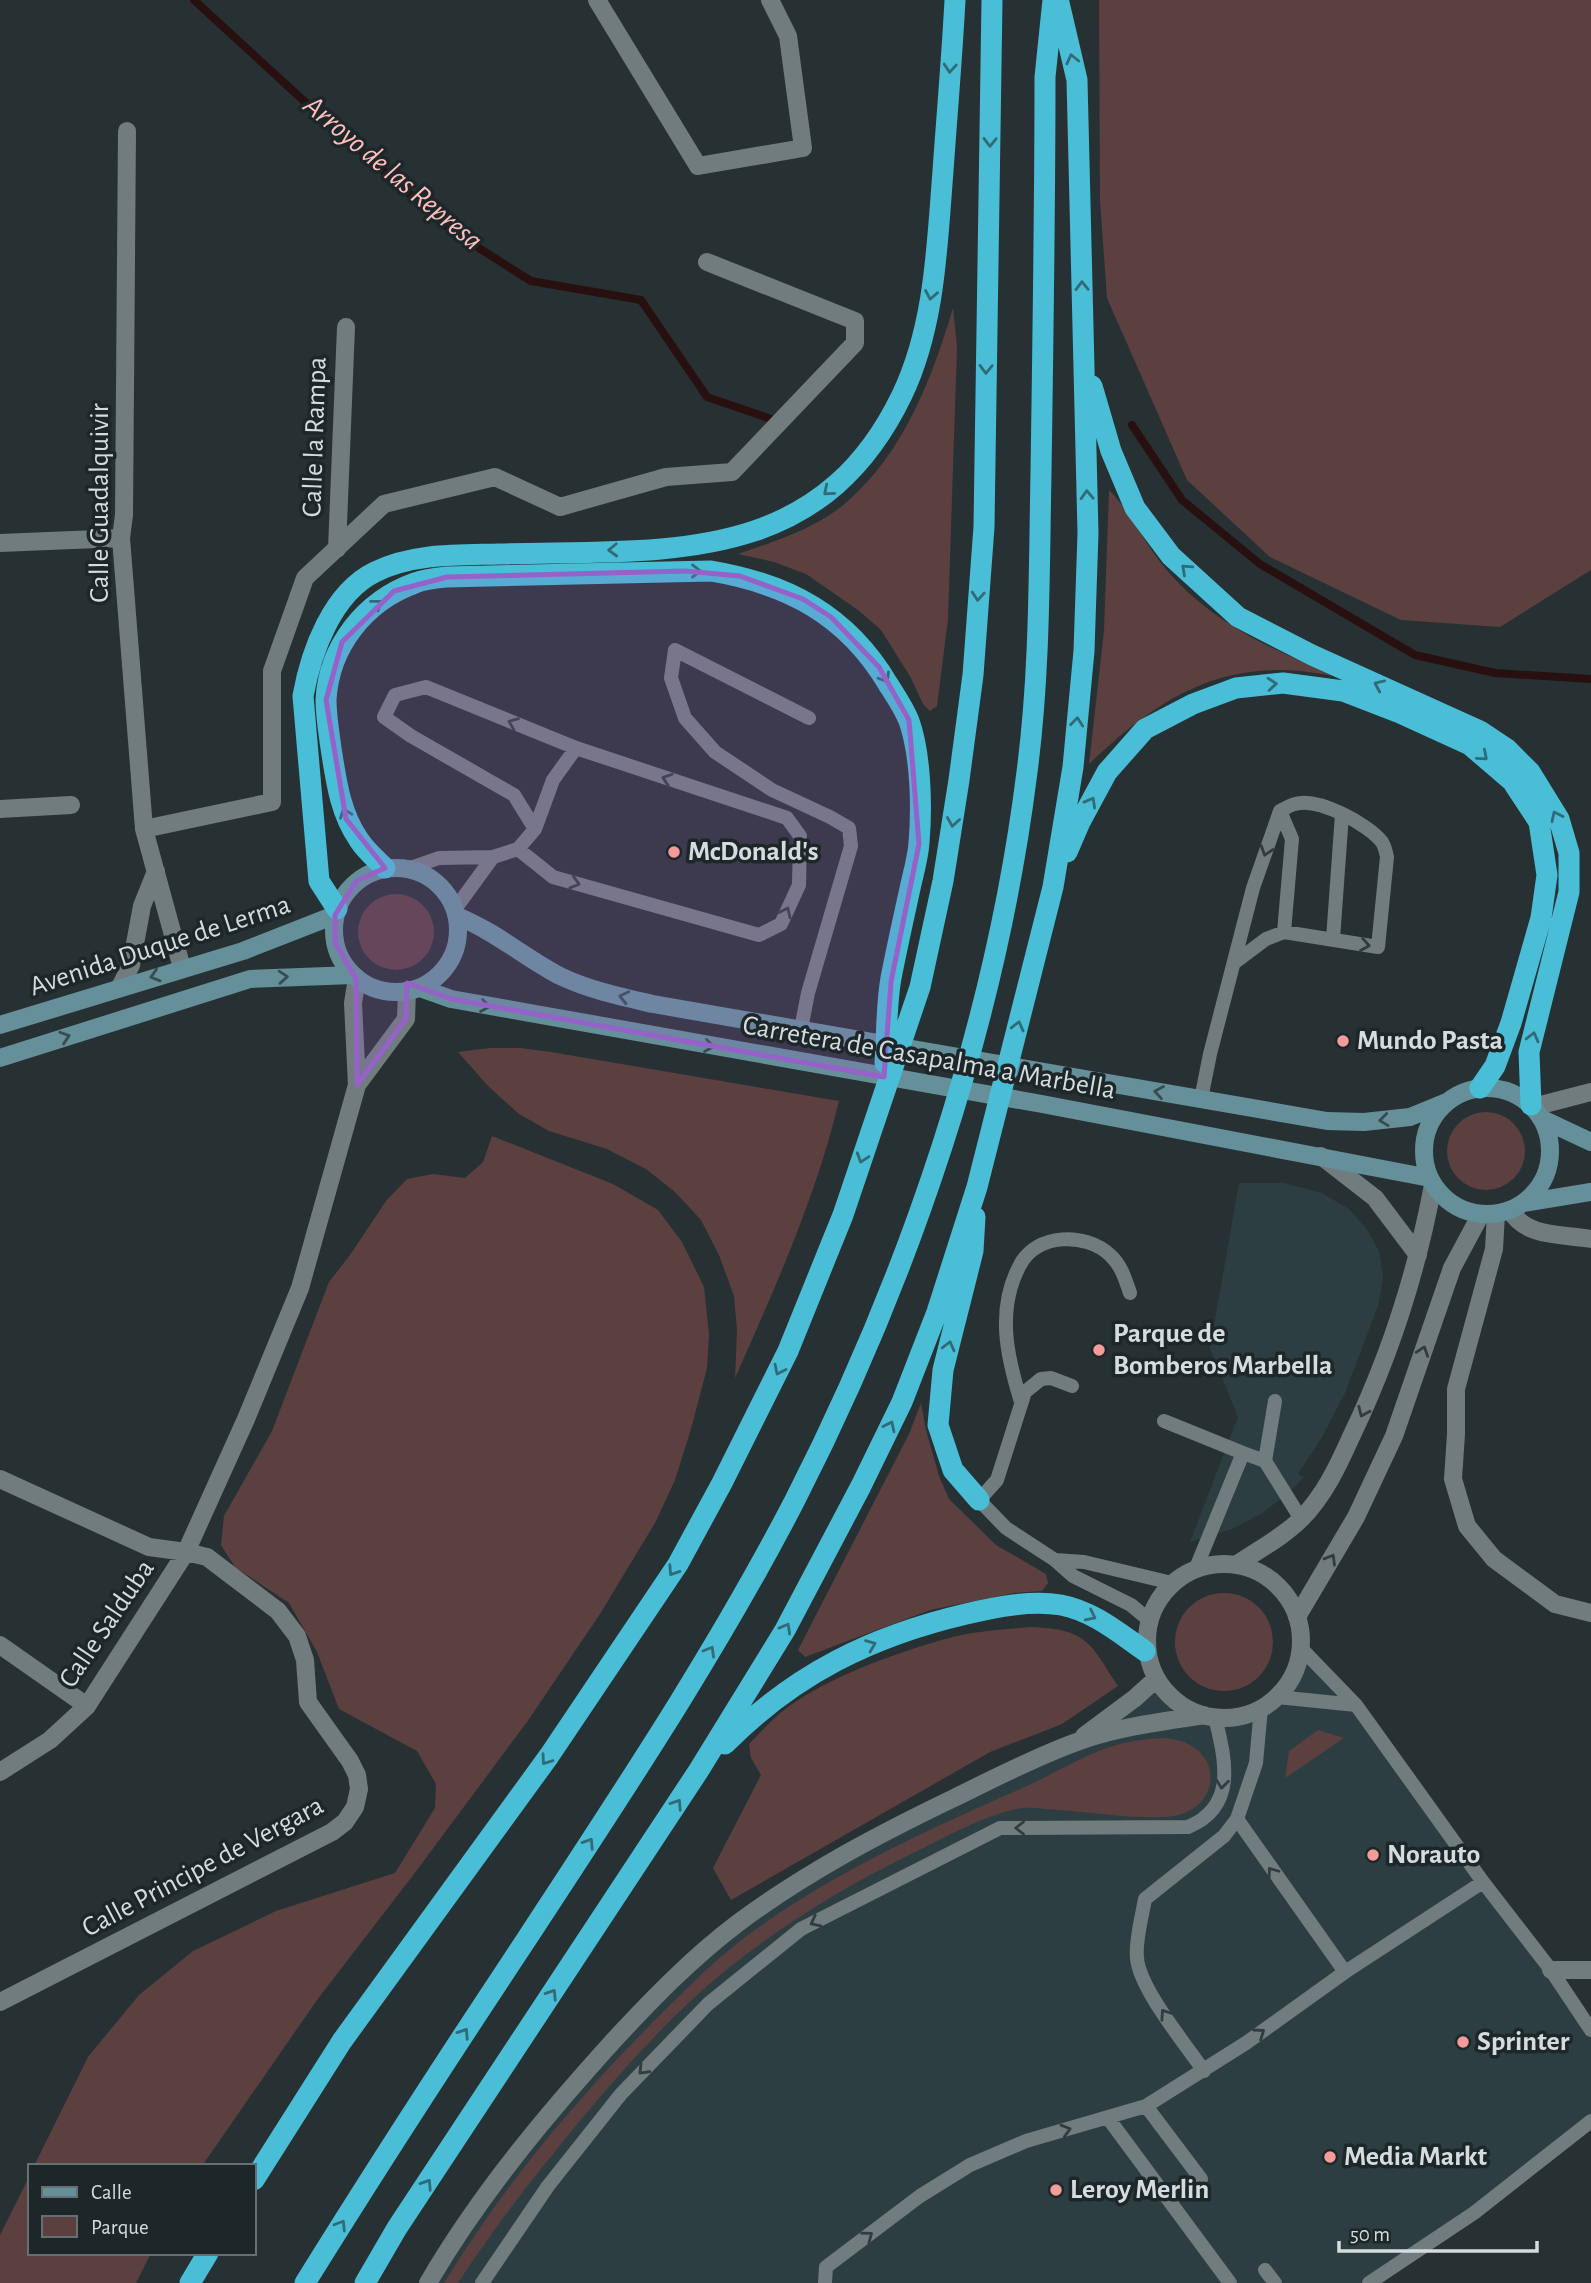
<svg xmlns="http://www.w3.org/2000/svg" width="1591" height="2283" viewBox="0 0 1591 2283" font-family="'Alegreya Sans',sans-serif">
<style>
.built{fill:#2d3e42}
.green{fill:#5b403f}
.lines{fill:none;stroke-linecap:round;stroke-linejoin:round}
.stream{stroke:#291010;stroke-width:8}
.lane{stroke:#717c7f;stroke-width:14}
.street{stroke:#717c7f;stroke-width:18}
.secondary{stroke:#659099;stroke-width:18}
.highway{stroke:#49bed6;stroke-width:21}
.oneway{stroke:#316b77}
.oneway2{stroke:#323c3e}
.oneway3{stroke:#364c50}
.marked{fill:#9661c8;fill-opacity:0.2;stroke:#9661c8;stroke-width:5;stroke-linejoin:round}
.poi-dot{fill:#f59b9a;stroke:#1d2729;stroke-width:2.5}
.labels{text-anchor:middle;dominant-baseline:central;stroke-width:7;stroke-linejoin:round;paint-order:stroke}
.street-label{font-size:28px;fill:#d6dcde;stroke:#1d2729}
.poi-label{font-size:28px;font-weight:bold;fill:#d6dcde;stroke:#1d2729;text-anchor:start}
.water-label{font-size:30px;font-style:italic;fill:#fdbebc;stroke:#1d2729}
</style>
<rect width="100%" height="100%" fill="#273133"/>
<!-- built -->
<path class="built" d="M 1239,1183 L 1284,1183 L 1322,1193 L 1349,1209 L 1368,1231 L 1379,1251 L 1383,1278 L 1378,1306 L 1345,1393 L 1322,1437 L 1298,1474 L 1304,1477 L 1286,1495 L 1262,1513 L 1232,1529 L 1190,1542 L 1238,1417 L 1210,1348 Z
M 1300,1647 L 1356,1705 L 1591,2030 L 1591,2121 L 1369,2283 L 428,2283 L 613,2042 L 780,1893 L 1075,1742 L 1156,1679 L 1173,1700 L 1188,1709 L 1204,1715 L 1223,1718 L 1243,1715 L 1261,1708 L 1277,1697 L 1289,1682 L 1297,1665 Z"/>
<!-- green -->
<path class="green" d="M 1099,0 L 1591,0 L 1591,570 L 1500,627 L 1401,620 L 1270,557 L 1187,480 L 1107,298 L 1100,200 Z
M 953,308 L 957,346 L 948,619 L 937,706 L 930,711 L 923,704 L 911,678 L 881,630 L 858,610 L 806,574 L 774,562 L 738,554 C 776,541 818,528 849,500 C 905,450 932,378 953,308 Z
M 1109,490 C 1130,511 1145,544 1165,568 C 1211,623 1275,652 1341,677 C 1322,674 1302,670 1282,670 C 1201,669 1145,711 1089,764 L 1104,631 Z
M358 932a38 38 0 1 1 76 0a38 38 0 1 1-76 0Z
M 490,1048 L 520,1048 L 551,1052 L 839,1101 C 816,1197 775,1288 735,1378 L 737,1330 L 734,1296 L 719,1255 L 701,1220 L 675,1192 L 646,1169 L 607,1149 L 549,1131 L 519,1114 L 489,1087 L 458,1052 Z
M1447 1151a39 39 0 1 1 78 0a39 39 0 1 1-78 0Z
M 492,1136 L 613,1184 L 658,1210 L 682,1242 L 704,1287 L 709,1334 L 707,1368 L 691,1429 L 675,1480 L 655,1523 L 600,1614 L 527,1722 L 414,1874 L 317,2000 L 202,2166 L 34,2166 L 88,2057 L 139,1995 L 193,1951 L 276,1911 L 395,1873 L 435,1808 L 436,1784 L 417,1751 L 339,1709 L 317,1652 L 289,1603 L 235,1567 L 221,1545 L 224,1516 L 272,1431 L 329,1282 L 350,1255 L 386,1201 L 407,1179 L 433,1174 L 465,1178 L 483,1162 Z
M 921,1403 L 926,1430 L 939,1476 L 949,1499 L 996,1545 L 1046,1574 L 1048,1583 L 1042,1591 L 1014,1593 L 930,1610 L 805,1657 L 798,1650 L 909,1434 Z
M1175 1642a49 49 0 1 1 98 0a49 49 0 1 1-98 0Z
M 1030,1627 C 1088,1629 1090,1643 1118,1686 L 1062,1724 L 990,1752 L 731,1900 L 713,1868 L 761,1775 L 751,1758 L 749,1744 C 761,1732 774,1717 788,1707 C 830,1677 885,1657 935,1642 C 965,1632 999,1630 1030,1627 Z
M 1318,1730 L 1344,1738 L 1285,1778 L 1289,1751 Z
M 1165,1738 C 1228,1743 1224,1815 1164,1817 C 1128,1819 1093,1812 1058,1810 C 1045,1809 1029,1806 1016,1809 C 978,1818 944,1838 909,1855 C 844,1887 782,1925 726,1970 C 671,2015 624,2068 579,2122 C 536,2174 495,2226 458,2283 L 444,2283 C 502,2188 573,2103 651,2024 C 681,1994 711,1963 744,1938 C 828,1875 923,1832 1018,1790 C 1073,1766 1100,1740 1165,1738 Z
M 30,2175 L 30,2253 L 151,2253 L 136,2283 L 0,2283 L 0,2235 Z"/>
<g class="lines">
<!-- stream -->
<path class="stream" d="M 194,0 L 304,101 L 452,231 L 531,281 L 641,300 L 707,397 L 771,419
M 1132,425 L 1182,500 L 1260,564 L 1415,655 L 1495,673 L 1591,679"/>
<!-- lane -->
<path class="lane" d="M 1280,811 L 1292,839 L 1284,932
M 518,849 L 553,877 L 759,935 L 781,924 L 799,885 L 800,836 L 787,818 L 576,748 L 426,687 L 395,695 L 384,717 L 411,736 L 514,795 L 535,829
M 410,868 L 439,858 L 493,857 L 518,849 L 535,829 L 553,780 L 576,748
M 455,909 L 493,857
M 1333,939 L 1342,814
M 801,1029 L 808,993 L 851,846 L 849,828 L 830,817 L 772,790 L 715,752 L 685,718 L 671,678 L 675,650 L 809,718
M 1201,1099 L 1210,1054 L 1253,888 L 1280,811 C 1284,809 1290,805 1295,804 C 1318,797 1368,824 1382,842 C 1385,847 1386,852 1387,857 L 1378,947 L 1284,932 L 1266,939 L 1234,963
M 1072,1386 L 1051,1378 L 1041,1379 L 1025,1392 L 997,1480 L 979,1500 L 1006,1528 L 1055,1560 L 1073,1576 L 1131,1605 L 1149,1620
M 1021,1402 C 1007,1357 996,1309 1020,1265 C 1036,1233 1086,1232 1110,1255 C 1121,1265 1125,1278 1130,1293
M 1164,1421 L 1243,1453
M 1265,1461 L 1275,1401
M 1055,1560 L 1084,1562 L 1172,1583
M 1196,1568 L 1243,1453 L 1265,1461 L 1301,1519
M 1300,1647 L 1356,1705 L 1483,1882 L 1551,1970 L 1591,2030
M 1277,1697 L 1356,1705
M 1345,1972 L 1483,1882
M 1204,2071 C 1186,2045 1139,1988 1137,1958 C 1135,1942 1142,1916 1145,1899 L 1224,1836 L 1237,1819 L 1256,1763 L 1261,1708
M 1146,2106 L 1201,2179
M 1108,2118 L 1230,2283
M 1265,2270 L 1275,2283
M 482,2283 L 548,2186 L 621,2094 L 708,2004 L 801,1929 L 1000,1828 L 1188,1827 C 1238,1806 1225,1759 1215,1717
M 825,2283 L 826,2267 L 920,2196 L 970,2165 L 1026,2141 L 1146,2106 L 1246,2043 L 1345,1972 L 1237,1819
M 1369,2283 L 1474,2213 L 1591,2121"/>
<!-- street -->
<path class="street" d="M 597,0 L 698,166 L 803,148 L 788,36 L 770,0
M 127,131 L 124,515 L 121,538 L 144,829 L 182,968
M 0,543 L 121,538
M 337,549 L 346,327
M 0,809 L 71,805
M 144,829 L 272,802 L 272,671 L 305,578 L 384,504 L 495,477 L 560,507 L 666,477 L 732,472 L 855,343 L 855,321 L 707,262
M 120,987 L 131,965 L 142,906 L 156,871
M 357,1085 L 406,1019 L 407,991
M 1533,1107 L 1591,1092
M 1321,1156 L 1375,1198 L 1418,1255
M 1510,1210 C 1526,1238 1562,1234 1591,1239
M 1496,1214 L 1494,1249 L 1456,1389 L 1456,1434 L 1453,1479 L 1467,1526 L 1494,1559 L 1555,1604 L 1591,1613
M 0,1479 L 149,1547 L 186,1552 L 207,1557 L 278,1611 L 297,1636 L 305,1660 L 308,1702 L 350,1761 L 357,1775 L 359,1789 L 355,1807 L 345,1822 L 332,1832 L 0,2002
M1147 1641a77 77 0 1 1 154 0a77 77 0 1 1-154 0Z
M 1236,1565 C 1258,1550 1283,1537 1301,1519 C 1324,1496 1338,1466 1351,1437 C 1389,1358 1417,1271 1433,1185
M 1297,1617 L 1356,1517 L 1394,1436 L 1452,1268 L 1481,1214
M 0,1645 L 87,1706
M 1084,1736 L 1135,1698 L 1156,1679
M 0,1772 L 50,1740 L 87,1706 L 186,1552 L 246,1419 L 300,1288 L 357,1085 L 353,1003 L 357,978
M 1551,1970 L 1591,1970
M 428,2283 C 480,2194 546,2115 615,2039 C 653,1998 693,1957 738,1923 C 805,1873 879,1834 954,1798 C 993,1779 1033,1758 1074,1743 C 1115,1727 1161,1722 1204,1715"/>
<!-- secondary -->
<path class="secondary" d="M334 930a62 62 0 1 1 124 0a62 62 0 1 1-124 0Z
M 457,916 C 496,932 524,957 560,976 C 589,990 622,997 653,1004 L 1327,1121 L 1364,1122 L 1410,1117 L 1449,1101
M 420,988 L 451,999 L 1042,1104 L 1430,1178
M 0,1025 L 243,951 L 335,915
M 0,1058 L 250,979 L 353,975
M1424 1151a63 63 0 1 1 126 0a63 63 0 1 1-126 0Z
M 1542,1119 L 1591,1142
M 1523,1203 L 1591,1192"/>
<!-- highway -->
<path class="highway" d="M 1092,386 L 1111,451 L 1135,508 L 1171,556 L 1238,617 L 1312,655 L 1480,731 L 1507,749 L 1530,772 L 1559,819 L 1569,853 L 1569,892 L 1529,1052 L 1531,1105
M 1067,852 L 1080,822 L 1107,772 L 1145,729 L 1193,704 L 1236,688 L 1283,683 L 1343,691 L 1400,713 L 1470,745 L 1512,781 L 1539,822 L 1547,875 L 1541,918 L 1511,1023 L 1495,1066 L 1480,1088
M 385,868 C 376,859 366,851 359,840 C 340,813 336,780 331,748 C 329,733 326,716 326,700 C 329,646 365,601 415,583 C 425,579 437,578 447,577 L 711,571 C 788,584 847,615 888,684 C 895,695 904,708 909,721 C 921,755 922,807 919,843 C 918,857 914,871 911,884 C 904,916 897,947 891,978 C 886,1006 887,1036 885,1063
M 337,909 L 319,881 L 303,696 C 311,652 332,593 375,572 C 413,553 459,555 499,554 C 663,549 818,569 902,395 C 935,326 937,246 943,171 C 947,114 952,57 955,0
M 975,1217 L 973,1251 L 943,1370 L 938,1425 L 953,1470 L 979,1500
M 725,1744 C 794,1674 872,1636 966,1614 C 996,1607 1030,1600 1061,1605 C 1093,1611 1119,1633 1145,1651
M 254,2180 L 342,2041 L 549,1756 L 678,1564 L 722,1483 L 788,1351 L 843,1215 L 920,987 L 943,881 L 959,780 L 973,675 L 984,527 L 992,0
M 190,2283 L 208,2253
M 305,2283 C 377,2167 451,2053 526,1940 C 620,1796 716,1653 795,1500 C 909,1277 996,1022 1027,772 C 1040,673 1039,573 1041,473 C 1043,341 1045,209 1045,77 L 1053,0
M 365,2283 L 397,2228 L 699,1770 L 785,1630 L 861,1486 L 902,1402 L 937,1312 L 977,1187 L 1053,887 L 1073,767 L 1084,651 L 1088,533 L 1077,80 L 1059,3"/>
</g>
<!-- one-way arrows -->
<defs><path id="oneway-chevron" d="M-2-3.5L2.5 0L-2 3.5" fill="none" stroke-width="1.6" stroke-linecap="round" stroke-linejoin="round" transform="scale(1.75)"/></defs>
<g class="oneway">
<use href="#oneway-chevron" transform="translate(1072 59) rotate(-103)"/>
<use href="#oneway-chevron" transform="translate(950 68) rotate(94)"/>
<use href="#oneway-chevron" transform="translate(990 142) rotate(91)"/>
<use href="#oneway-chevron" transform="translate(1082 286) rotate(-91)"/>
<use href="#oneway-chevron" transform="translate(931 295) rotate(100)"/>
<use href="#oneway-chevron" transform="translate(986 369) rotate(91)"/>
<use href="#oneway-chevron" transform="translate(828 491) rotate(140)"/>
<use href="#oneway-chevron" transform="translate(1087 495) rotate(-92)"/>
<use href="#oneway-chevron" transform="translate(613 550) rotate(178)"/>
<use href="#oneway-chevron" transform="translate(1186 569) rotate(-138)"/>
<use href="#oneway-chevron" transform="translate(696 571)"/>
<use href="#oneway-chevron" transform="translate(978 596) rotate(94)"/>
<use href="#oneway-chevron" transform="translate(377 604) rotate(-38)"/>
<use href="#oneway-chevron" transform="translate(885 678) rotate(59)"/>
<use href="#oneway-chevron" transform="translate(1272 684) rotate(-5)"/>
<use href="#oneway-chevron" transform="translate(1379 685) rotate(-156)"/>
<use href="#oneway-chevron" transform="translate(1077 722) rotate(-84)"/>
<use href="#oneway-chevron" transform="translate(1483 756) rotate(41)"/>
<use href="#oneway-chevron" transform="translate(1091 802) rotate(-61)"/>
<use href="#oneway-chevron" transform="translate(345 813) rotate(-110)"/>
<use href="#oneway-chevron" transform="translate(1556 816) rotate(-116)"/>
<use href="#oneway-chevron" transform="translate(953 822) rotate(99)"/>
<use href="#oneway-chevron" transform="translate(1018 1026) rotate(-76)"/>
<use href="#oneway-chevron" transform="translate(1533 1037) rotate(-76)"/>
<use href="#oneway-chevron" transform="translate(862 1158) rotate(108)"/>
<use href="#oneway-chevron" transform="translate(949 1346) rotate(-76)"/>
<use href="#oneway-chevron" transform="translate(779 1370) rotate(116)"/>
<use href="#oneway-chevron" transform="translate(890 1426) rotate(-64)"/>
<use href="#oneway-chevron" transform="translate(673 1571) rotate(123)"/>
<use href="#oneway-chevron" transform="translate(1091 1616) rotate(26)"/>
<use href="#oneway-chevron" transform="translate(786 1628) rotate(-61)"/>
<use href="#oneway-chevron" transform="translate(871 1645) rotate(-22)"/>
<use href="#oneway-chevron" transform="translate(710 1651) rotate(-60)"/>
<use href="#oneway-chevron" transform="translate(546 1760) rotate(125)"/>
<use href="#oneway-chevron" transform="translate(677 1804) rotate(-57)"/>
<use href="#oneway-chevron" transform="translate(589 1843) rotate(-57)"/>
<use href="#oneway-chevron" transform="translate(552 1994) rotate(-57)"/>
<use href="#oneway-chevron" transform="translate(464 2033) rotate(-57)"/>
<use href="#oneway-chevron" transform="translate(427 2184) rotate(-57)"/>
<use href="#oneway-chevron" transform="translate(341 2225) rotate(-58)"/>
</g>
<g class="oneway2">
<use href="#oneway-chevron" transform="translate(513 723) rotate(-158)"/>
<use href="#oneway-chevron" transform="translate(667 779) rotate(-162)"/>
<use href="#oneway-chevron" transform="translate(1266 851) rotate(108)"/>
<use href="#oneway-chevron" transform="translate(575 883) rotate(16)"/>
<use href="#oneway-chevron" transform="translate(786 912) rotate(-65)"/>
<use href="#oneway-chevron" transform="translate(1365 945) rotate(10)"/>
<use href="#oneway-chevron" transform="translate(1423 1351) rotate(-71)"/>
<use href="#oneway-chevron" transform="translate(1363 1412) rotate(114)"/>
<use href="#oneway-chevron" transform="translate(1331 1559) rotate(-59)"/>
<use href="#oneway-chevron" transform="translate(1222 1784) rotate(97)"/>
<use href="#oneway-chevron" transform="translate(1020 1828) rotate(-180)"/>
<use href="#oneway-chevron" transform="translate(1272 1872) rotate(-126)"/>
<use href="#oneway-chevron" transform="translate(815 1922) rotate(153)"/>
<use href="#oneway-chevron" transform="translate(1165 2014) rotate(-124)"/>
<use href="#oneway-chevron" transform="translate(1260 2033) rotate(-35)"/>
<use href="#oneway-chevron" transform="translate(643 2070) rotate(134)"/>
<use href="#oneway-chevron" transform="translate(1066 2130) rotate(-16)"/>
<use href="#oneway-chevron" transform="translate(868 2236) rotate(-37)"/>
</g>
<g class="oneway3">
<use href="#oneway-chevron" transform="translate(155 976) rotate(163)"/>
<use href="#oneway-chevron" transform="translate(283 977) rotate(-4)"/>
<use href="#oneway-chevron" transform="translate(624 997) rotate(-167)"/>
<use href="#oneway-chevron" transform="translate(485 1006) rotate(10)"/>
<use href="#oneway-chevron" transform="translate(65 1037) rotate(-18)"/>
<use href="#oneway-chevron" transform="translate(709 1046) rotate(10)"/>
<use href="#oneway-chevron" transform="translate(1159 1092) rotate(-170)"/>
<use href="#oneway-chevron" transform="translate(1384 1120) rotate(173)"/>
</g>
<!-- marked area -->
<path class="marked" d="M 685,571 L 740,576 L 803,599 L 831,617 L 879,667 L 909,720 L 919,844 L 891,982 L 884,1077 L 451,999 L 407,983 L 406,1019 L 357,1085 L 356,979 L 335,943 L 335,915 L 356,881 L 385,868 L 346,819 L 326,700 L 342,642 L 394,591 L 447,577 Z"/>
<!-- markers -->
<g class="poi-dot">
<circle cx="674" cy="852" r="7"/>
<circle cx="1343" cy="1041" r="7"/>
<circle cx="1099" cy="1350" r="7"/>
<circle cx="1373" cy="1855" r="7"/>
<circle cx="1463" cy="2042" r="7"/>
<circle cx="1330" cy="2157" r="7"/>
<circle cx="1056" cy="2190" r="7"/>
</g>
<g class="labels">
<!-- street labels -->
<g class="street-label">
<text transform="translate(315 437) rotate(-88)">Calle la Rampa</text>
<text transform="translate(100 503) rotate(-90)">Calle Guadalquivir</text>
<text transform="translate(160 946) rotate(-18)">Avenida Duque de Lerma</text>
<text transform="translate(929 1058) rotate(10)">Carretera de Casapalma a Marbella</text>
<text transform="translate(107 1624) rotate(-56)">Calle Salduba</text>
<text transform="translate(203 1867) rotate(-28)">Calle Principe de Vergara</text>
</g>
<!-- poi labels -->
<g class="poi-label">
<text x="688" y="852">McDonald's</text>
<text x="1357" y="1041">Mundo Pasta</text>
<text x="1113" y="1334">Parque de<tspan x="1113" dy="32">Bomberos Marbella</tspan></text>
<text x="1387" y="1855">Norauto</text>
<text x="1477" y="2042">Sprinter</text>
<text x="1344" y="2157">Media Markt</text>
<text x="1070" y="2190">Leroy Merlin</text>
</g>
<!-- water labels -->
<g class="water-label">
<text transform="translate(393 173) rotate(40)">Arroyo de las Represa</text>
</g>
</g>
<!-- legend -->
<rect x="28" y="2164" width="228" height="91" fill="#1d2729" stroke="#676f71" stroke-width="2"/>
<rect x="42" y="2187" width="35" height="10" fill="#659099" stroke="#676f71" stroke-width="2"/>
<text x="91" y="2199" font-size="21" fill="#d6dcde">Calle</text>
<rect x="42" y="2216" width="35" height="21" fill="#5b403f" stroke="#676f71" stroke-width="2"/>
<text x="91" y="2234" font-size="21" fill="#d6dcde">Parque</text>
<!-- scale -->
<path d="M1339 2241v10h198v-10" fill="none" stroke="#d6dcde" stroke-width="3.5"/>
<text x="1350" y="2241" font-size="21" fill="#d6dcde" stroke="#1d2729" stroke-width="5" paint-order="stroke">50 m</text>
</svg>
